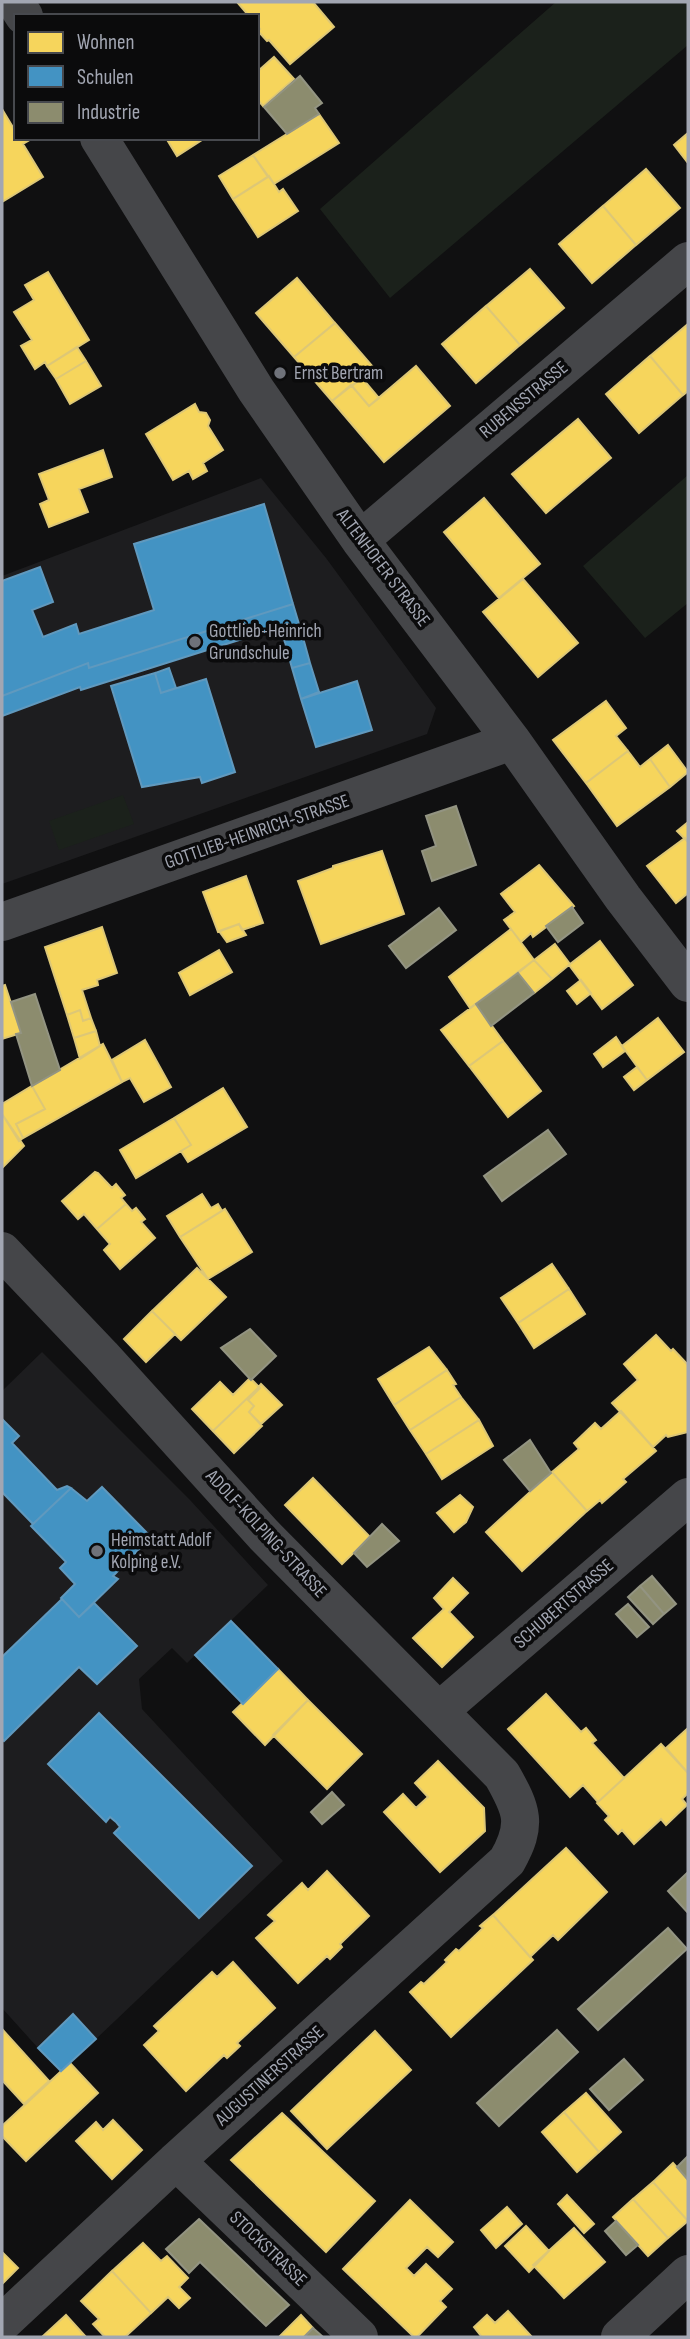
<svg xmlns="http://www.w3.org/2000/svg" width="690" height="2339" viewBox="0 0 690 2339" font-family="'Sofia Sans Condensed',sans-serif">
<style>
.built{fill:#1d1d1f}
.green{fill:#1b211b}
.homes{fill:#f6d55c;stroke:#ddc776;stroke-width:2}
.schools{fill:#4393c3;stroke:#6099be;stroke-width:2}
.industry{fill:#8c8c6e;stroke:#939482;stroke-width:2}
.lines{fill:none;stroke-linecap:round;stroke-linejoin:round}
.minor{stroke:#454649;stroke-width:38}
.poi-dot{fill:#6f727a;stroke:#0b0b0c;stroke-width:2.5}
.labels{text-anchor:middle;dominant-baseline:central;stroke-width:7;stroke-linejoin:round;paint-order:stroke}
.poi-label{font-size:19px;fill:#a2a6b2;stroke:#0b0b0c;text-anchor:start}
.street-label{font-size:19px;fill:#a2a6b2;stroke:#0b0b0c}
</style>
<rect width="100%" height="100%" fill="#101011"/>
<!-- built -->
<path class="built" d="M 261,478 L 326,558 L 436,708 L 427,734 L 2,884 L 2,576 Z
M 42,1352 L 190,1500 L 268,1585 L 187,1663 L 172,1648 L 139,1679 L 142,1709 L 283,1861 L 96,2039 L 73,2014 L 38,2048 L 2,2008 L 2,1391 Z"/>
<!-- green -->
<path class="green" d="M 556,2 L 688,2 L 688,45 L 390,298 L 320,209 Z
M 688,475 L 688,603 L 645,638 L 583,566 Z
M 123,795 L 134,824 L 59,850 L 49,821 Z"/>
<!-- homes -->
<path class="homes" d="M 237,2 L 313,2 L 334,27 L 290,64 L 269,40 L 267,41 L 258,31 L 260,29 L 257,26 L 257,16 L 249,16 Z
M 274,57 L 294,79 L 263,106 L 257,99 L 257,72 Z
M 2,109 L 14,129 L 16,127 L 16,138 L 33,138 L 23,144 L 43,177 L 2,202 Z
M 319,114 L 339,143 L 274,184 L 253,155 Z
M 688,133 L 688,163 L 674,145 Z
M 166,138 L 205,138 L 177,156 Z
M 253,155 L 268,177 L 233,199 L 219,176 Z
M 646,169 L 680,208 L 636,245 L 603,206 Z
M 269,176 L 279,192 L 283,189 L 298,211 L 258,237 L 233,199 Z
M 603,206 L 636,245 L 592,283 L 559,244 Z
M 530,269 L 564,308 L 520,345 L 486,306 Z
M 48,272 L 89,340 L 47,366 L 45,362 L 35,369 L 21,346 L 32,340 L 14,312 L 34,300 L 25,285 Z
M 297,278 L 335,323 L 294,357 L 256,313 Z
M 486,306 L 520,345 L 476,383 L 442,344 Z
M 335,323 L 374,368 L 332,401 L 294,357 Z
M 688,324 L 688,391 L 683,395 L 650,356 Z
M 77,347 L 86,361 L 56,379 L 47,366 Z
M 650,356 L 683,395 L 639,433 L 606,394 Z
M 86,361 L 101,386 L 70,404 L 56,379 Z
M 416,366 L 450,406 L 384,462 L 332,401 L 351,385 L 369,406 Z
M 362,378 L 379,398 L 369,406 L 352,386 Z
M 195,404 L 199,412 L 206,413 L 210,420 L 208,426 L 223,450 L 203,463 L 207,471 L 193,479 L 189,471 L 173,480 L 146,434 Z
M 578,419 L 611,458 L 546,513 L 512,474 Z
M 103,450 L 112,477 L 79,489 L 88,512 L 49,527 L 40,504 L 49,500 L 39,474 Z
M 484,498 L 540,564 L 499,598 L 444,532 Z
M 523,579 L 578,643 L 538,677 L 483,612 Z
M 606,701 L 626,728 L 616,736 L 628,751 L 586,783 L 553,740 Z
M 668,745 L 688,772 L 670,787 L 650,759 Z
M 628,751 L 640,767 L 650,759 L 670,787 L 617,826 L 586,783 Z
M 688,822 L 688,842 L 677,831 Z
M 685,838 L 688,842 L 688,893 L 676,903 L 647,866 Z
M 382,851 L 404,914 L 321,944 L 298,881 L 333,868 L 333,866 Z
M 539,865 L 574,906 L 533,937 L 531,933 L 521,942 L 504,920 L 515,912 L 501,894 Z
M 246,876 L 263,923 L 242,930 L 239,924 L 218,932 L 203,892 Z
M 239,924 L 246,935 L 227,942 L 219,931 Z
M 102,927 L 117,973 L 97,980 L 98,985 L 82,990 L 91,1018 L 83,1021 L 80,1010 L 67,1015 L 45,947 Z
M 511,929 L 534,960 L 470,1008 L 449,977 Z
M 600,941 L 633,985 L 602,1009 L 569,965 Z
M 555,944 L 570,964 L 552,979 L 534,960 Z
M 219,950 L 232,972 L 190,995 L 179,973 Z
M 534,960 L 552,979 L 534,993 L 518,973 Z
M 581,980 L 591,993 L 577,1004 L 567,991 Z
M 5,985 L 21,1033 L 2,1039 L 2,986 Z
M 476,1004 L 503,1041 L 469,1066 L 441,1030 Z
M 80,1010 L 83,1021 L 91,1018 L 96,1031 L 74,1038 L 67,1015 Z
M 658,1018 L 684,1052 L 647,1080 L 622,1046 Z
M 96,1031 L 100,1046 L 80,1059 L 74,1038 Z
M 616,1037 L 625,1051 L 603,1067 L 594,1054 Z
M 145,1040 L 171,1087 L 144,1102 L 130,1078 L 122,1082 L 112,1060 Z
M 503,1041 L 541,1091 L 508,1117 L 469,1066 Z
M 103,1044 L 122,1082 L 23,1138 L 16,1124 L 45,1109 L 32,1086 Z
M 637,1067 L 647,1080 L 634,1090 L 624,1077 Z
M 32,1086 L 45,1109 L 16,1124 L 23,1138 L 19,1141 L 2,1114 L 2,1104 Z
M 223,1088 L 247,1127 L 188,1162 L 181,1151 L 191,1145 L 174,1118 Z
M 2,1114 L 24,1146 L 2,1168 Z
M 174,1118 L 191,1145 L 136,1178 L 120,1150 Z
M 95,1172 L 98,1173 L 112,1188 L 116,1184 L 125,1195 L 121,1198 L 126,1204 L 97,1229 L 84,1214 L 78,1219 L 62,1201 Z
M 202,1194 L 211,1208 L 218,1204 L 222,1211 L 180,1237 L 167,1216 Z
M 126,1204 L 132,1211 L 136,1208 L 145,1219 L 141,1222 L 155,1238 L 120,1269 L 104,1250 L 110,1244 L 97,1229 Z
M 225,1209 L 252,1252 L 208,1279 L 180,1237 Z
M 552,1264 L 569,1289 L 518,1323 L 501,1298 Z
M 197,1268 L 226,1297 L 181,1340 L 152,1311 Z
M 569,1289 L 585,1314 L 534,1348 L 518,1323 Z
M 152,1311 L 175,1334 L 146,1362 L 124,1339 Z
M 656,1335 L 671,1351 L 673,1349 L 688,1365 L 688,1432 L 668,1437 L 666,1435 L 653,1447 L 612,1403 L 638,1380 L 624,1364 Z
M 429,1347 L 447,1370 L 394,1405 L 378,1379 Z
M 447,1370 L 456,1384 L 453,1385 L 461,1397 L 410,1430 L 394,1405 Z
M 250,1378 L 259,1387 L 213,1431 L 192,1409 L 220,1382 L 233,1395 Z
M 261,1384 L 282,1405 L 261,1424 L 249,1412 L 254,1406 L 248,1400 Z
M 259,1387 L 260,1388 L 248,1400 L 254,1406 L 249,1412 L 262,1426 L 234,1453 L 213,1431 Z
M 461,1397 L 479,1420 L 426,1454 L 410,1430 Z
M 621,1411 L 656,1451 L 623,1479 L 626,1482 L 602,1503 L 600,1500 L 587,1511 L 552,1472 L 579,1449 L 574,1443 L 595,1423 L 601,1429 Z
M 479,1420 L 493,1446 L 442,1479 L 426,1454 Z
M 552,1472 L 587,1511 L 522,1571 L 486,1532 Z
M 313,1478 L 370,1537 L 342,1564 L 285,1505 Z
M 460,1495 L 473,1507 L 466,1522 L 454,1532 L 437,1513 Z
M 453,1578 L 468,1593 L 449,1612 L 473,1637 L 442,1667 L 413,1638 L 444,1609 L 434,1598 Z
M 278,1669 L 308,1700 L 265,1745 L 233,1712 Z
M 546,1694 L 581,1732 L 586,1728 L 596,1740 L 592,1743 L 624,1778 L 598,1802 L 583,1785 L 570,1797 L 508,1729 Z
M 308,1700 L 362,1754 L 327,1789 L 273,1735 Z
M 688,1728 L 688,1773 L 666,1748 Z
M 661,1744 L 688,1773 L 688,1793 L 682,1799 L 687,1805 L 666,1825 L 661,1819 L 634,1844 L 622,1830 L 618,1834 L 605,1820 L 609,1816 L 597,1803 Z
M 438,1761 L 484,1808 L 485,1831 L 440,1872 L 384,1812 L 403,1794 L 416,1808 L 428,1797 L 415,1783 Z
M 566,1848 L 607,1892 L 558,1940 L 553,1935 L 530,1957 L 493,1915 Z
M 327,1871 L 369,1916 L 340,1944 L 342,1947 L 330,1959 L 327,1956 L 298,1983 L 256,1938 L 275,1921 L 268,1915 L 302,1883 L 308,1890 Z
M 493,1915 L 533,1960 L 451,2037 L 410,1992 L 421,1982 L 424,1984 L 447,1962 L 445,1960 L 456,1949 L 459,1951 L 483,1928 L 480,1926 Z
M 233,1962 L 275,2008 L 237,2043 L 240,2046 L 227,2058 L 224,2055 L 186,2091 L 144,2045 L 159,2031 L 154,2026 L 212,1972 L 217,1977 Z
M 2,2029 L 49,2081 L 24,2104 L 2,2080 Z
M 375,2031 L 411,2070 L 327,2149 L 291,2111 Z
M 70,2063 L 98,2093 L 26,2161 L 2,2136 L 2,2126 Z
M 586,2093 L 621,2132 L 599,2152 L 564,2112 Z
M 564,2112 L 599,2152 L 577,2172 L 542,2132 Z
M 282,2113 L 375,2201 L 326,2252 L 231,2160 Z
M 113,2120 L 142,2150 L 112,2179 L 76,2141 L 96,2122 L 103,2130 Z
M 673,2163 L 688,2180 L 688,2221 L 653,2182 Z
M 653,2182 L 688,2221 L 668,2238 L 633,2199 Z
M 567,2195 L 594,2224 L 584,2233 L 558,2204 Z
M 633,2199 L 668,2238 L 648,2256 L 613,2217 Z
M 410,2200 L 453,2242 L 438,2257 L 427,2247 L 406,2268 L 414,2276 L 426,2264 L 452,2289 L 440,2301 L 446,2307 L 417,2337 L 414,2337 L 343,2269 Z
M 507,2207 L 522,2224 L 496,2248 L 481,2230 Z
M 526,2226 L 549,2251 L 529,2272 L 505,2246 Z
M 574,2228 L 605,2262 L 564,2298 L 533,2265 Z
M 143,2243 L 161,2261 L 167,2256 L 188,2278 L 179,2287 L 190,2298 L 179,2308 L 168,2297 L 151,2313 L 112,2271 Z
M 2,2252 L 18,2268 L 2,2284 Z
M 112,2271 L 151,2313 L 125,2337 L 105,2337 L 93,2324 L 99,2319 L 81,2301 Z
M 508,2311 L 532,2337 L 480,2337 L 481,2336 L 474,2327 L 487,2315 L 495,2323 Z
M 66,2315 L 86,2337 L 42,2337 Z
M 301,2315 L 313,2328 L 304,2337 L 279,2337 Z"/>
<!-- schools -->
<path class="schools" d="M 264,504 L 293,604 L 89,668 L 88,663 L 2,696 L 2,581 L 40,567 L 53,602 L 32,610 L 43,637 L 76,624 L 79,634 L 154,610 L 134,544 Z
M 293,604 L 302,634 L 284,639 L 280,627 L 81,690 L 80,687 L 2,716 L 2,696 L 88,663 L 89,668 Z
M 302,634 L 310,663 L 292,668 L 284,639 Z
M 310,663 L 319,692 L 301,699 L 292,668 Z
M 169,668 L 176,688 L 161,693 L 155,673 Z
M 155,673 L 161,693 L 206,679 L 235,772 L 202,783 L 200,777 L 142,787 L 111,686 Z
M 357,681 L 372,730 L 316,747 L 301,699 Z
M 2,1419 L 19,1436 L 12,1443 L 57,1490 L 67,1486 L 71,1488 L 33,1524 L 2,1492 Z
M 102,1487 L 151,1537 L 113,1576 L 118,1579 L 79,1617 L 61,1598 L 75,1584 L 60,1568 L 66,1562 L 31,1526 L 71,1488 L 87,1501 Z
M 62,1599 L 79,1617 L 94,1603 L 137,1646 L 97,1684 L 79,1667 L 4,1741 L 2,1739 L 2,1657 Z
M 231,1621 L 278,1669 L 243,1704 L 195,1655 Z
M 99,1713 L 252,1866 L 199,1918 L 114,1833 L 120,1827 L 116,1822 L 110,1817 L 106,1822 L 48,1764 Z
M 73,2014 L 96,2039 L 61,2071 L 38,2048 Z"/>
<!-- industry -->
<path class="industry" d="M 300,76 L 322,103 L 315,108 L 319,114 L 287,134 L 264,107 Z
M 456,806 L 476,865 L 432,881 L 422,851 L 436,846 L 426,816 Z
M 572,907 L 583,923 L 558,942 L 546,926 Z
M 439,908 L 456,930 L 406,968 L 389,946 Z
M 518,973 L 534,993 L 491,1026 L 476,1004 Z
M 35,994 L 60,1070 L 32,1086 L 16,1034 L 21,1033 L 11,1002 Z
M 548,1130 L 566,1154 L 502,1201 L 484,1176 Z
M 250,1329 L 276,1356 L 251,1380 L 221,1348 Z
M 530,1440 L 551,1473 L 530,1491 L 504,1460 Z
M 382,1524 L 399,1541 L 367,1567 L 354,1553 Z
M 652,1576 L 676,1604 L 664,1614 L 640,1586 Z
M 640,1586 L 664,1614 L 653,1624 L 628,1597 Z
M 628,1604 L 649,1627 L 637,1637 L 616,1614 Z
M 332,1792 L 344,1805 L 322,1824 L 311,1812 Z
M 688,1872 L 688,1913 L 668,1891 Z
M 668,1928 L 687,1949 L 598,2030 L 578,2009 Z
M 557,2030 L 578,2052 L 499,2126 L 477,2103 Z
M 624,2059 L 643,2080 L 609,2110 L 590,2089 Z
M 687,2157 L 688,2158 L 688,2180 L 677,2167 Z
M 199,2219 L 289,2305 L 266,2326 L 200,2262 L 189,2273 L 166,2249 Z
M 616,2221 L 638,2245 L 626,2255 L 605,2231 Z
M 313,2328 L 323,2337 L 304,2337 Z"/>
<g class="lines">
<!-- minor -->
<path class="minor" d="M 15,2 L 24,16
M 99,138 L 256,390 L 360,540 L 512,741 L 623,898 L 688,983
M 360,540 L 688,261
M 2,922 L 512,741
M 2,1251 L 102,1356 L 264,1535 L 502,1775 C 522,1810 528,1824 507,1861 L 176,2161 L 2,2323
M 439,1711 L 688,1497
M 176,2161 L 359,2337
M 620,2337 L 688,2274"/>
</g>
<!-- markers -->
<g class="poi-dot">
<circle cx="280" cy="373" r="7"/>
<circle cx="195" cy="642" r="7"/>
<circle cx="97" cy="1551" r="7"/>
</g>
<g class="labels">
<!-- poi labels -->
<g class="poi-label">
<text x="294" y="373">Ernst Bertram</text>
<text x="209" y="631">Gottlieb-Heinrich<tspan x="209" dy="22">Grundschule</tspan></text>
<text x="111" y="1540">Heimstatt Adolf<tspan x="111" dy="22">Kolping e.V.</tspan></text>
</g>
<!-- street labels -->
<g class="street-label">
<text transform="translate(524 400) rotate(-40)">RUBENSSTRASSE</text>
<text transform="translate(383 568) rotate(53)">ALTENHOFER STRASSE</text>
<text transform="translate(257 832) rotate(-19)">GOTTLIEB-HEINRICH-STRASSE</text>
<text transform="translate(266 1534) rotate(47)">ADOLF-KOLPING-STRASSE</text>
<text transform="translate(564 1604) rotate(-41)">SCHUBERTSTRASSE</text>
<text transform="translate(270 2076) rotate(-42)">AUGUSTINERSTRASSE</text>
<text transform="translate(268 2249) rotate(44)">STOCKSTRASSE</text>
</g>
</g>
<!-- border -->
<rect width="690" height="2339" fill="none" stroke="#a2a6b2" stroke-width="7"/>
<!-- legend -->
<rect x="14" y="14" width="245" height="126" fill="#0b0b0c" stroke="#47494e" stroke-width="2"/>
<rect x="28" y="32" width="35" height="21" fill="#f6d55c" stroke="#47494e" stroke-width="2"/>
<text x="77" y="49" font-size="21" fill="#a2a6b2">Wohnen</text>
<rect x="28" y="66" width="35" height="21" fill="#4393c3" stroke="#47494e" stroke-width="2"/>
<text x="77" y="84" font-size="21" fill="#a2a6b2">Schulen</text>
<rect x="28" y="102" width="35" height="21" fill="#8c8c6e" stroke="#47494e" stroke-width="2"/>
<text x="77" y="119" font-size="21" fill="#a2a6b2">Industrie</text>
</svg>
